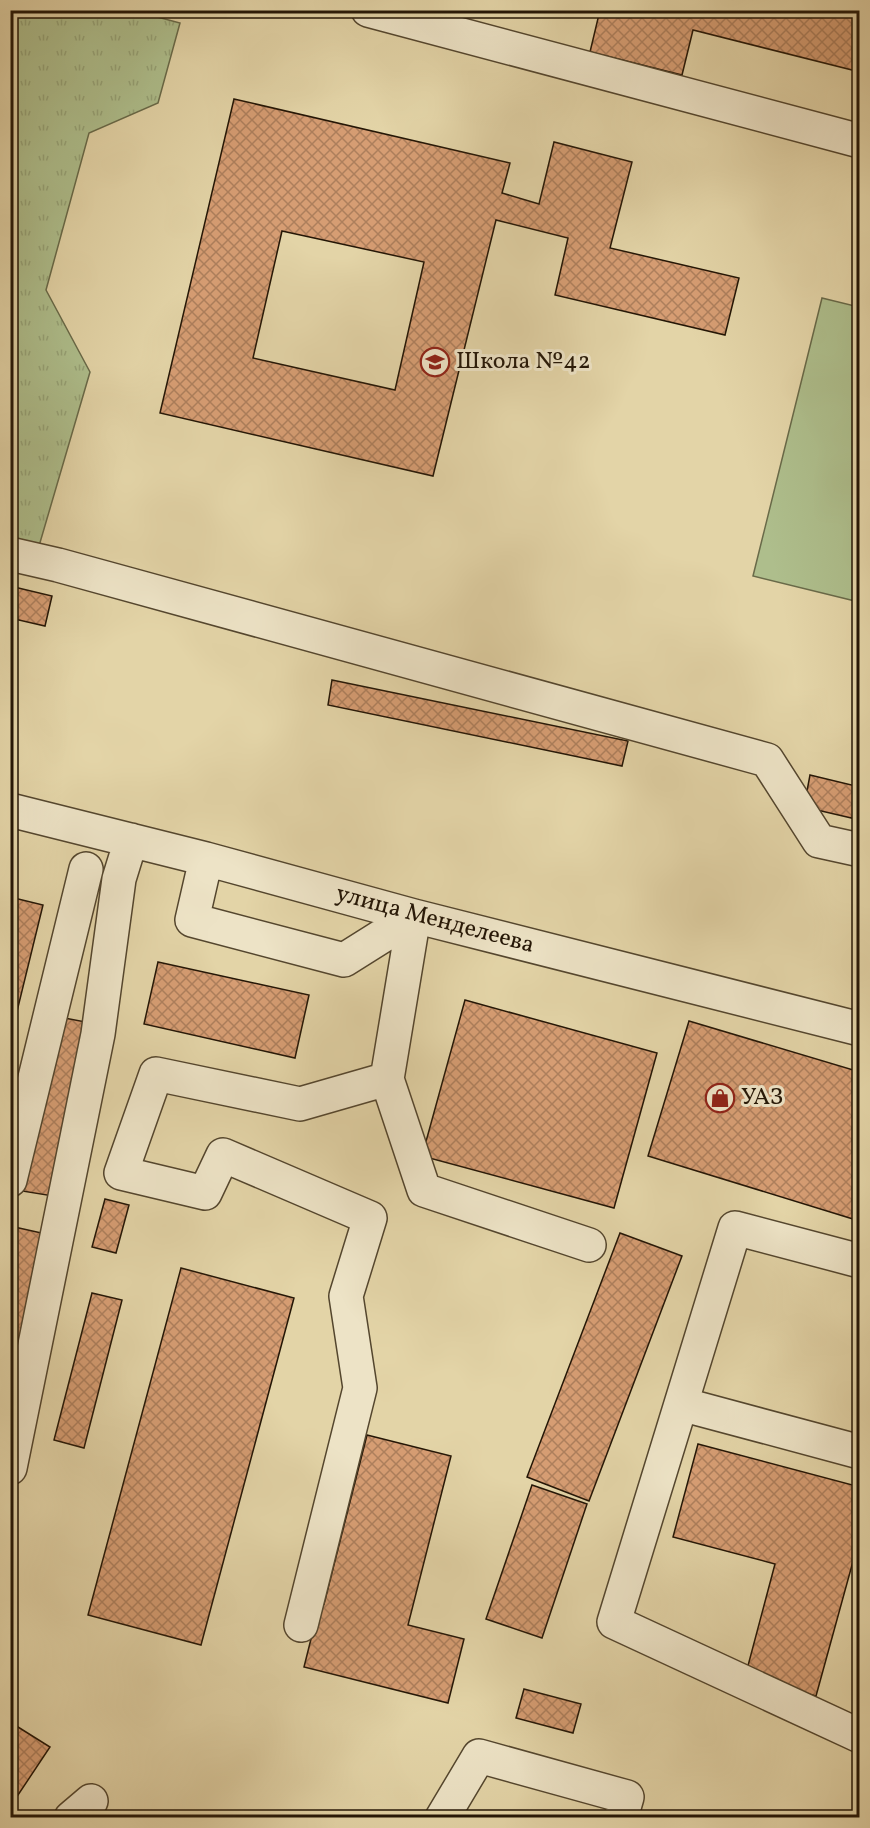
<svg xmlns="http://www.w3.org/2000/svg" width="870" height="1828" viewBox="0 0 870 1828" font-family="Vollkorn,serif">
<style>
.grass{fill:url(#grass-tufts);stroke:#696a49;stroke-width:1.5}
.pitch{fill:#aebe8c;stroke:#696a49;stroke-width:1.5}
.building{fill:url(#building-cross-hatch);stroke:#241606;stroke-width:1.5;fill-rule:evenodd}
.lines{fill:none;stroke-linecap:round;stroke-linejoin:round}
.minor-casing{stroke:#54462e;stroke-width:36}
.minor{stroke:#ede3c6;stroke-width:33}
.labels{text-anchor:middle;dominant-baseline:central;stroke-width:6;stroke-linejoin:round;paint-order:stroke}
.poi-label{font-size:24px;fill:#241606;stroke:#ede3c6;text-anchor:start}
.street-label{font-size:24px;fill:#241606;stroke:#ede3c6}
</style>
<defs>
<pattern id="grass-tufts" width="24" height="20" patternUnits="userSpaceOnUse" patternTransform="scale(1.5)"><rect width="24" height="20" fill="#aebe8c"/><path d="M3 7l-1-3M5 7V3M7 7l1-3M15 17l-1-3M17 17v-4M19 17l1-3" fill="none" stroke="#96a377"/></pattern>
<pattern id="building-cross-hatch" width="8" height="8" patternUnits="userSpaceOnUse" patternTransform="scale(1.5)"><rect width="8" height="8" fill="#d69d73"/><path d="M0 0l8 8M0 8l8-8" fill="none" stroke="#ad7f5c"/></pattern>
</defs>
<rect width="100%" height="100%" fill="#e3d4a7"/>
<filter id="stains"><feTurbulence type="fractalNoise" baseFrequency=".00333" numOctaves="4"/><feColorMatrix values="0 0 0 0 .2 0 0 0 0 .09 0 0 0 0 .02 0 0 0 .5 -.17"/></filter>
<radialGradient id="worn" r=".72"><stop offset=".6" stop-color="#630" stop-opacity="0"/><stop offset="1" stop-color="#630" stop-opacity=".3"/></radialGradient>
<!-- grass -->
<path class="grass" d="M 10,11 L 135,11 L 180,23 L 158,103 L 89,133 L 46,290 L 90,372 L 39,546 L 11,538 Z"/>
<!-- pitch -->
<path class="pitch" d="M 822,298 L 859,307 L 859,602 L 753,576 Z"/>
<!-- building -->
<path class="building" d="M 600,10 L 860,10 L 860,72 L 693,30 L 682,75 L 590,52 Z
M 234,99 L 510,163 L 502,193 L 539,204 L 554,142 L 632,162 L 610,248 L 739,278 L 725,335 L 555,295 L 568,238 L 496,220 L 433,476 L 160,413 ZM 282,231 L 424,262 L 395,390 L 253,358 Z
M 10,586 L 52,596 L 45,626 L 10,618 Z
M 332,680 L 628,741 L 622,766 L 328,705 Z
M 810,775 L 860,787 L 860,820 L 804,807 Z
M 10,897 L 43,905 L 10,1040 Z
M 158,962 L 309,995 L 295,1058 L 144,1024 Z
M 465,1000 L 657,1053 L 614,1208 L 422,1156 Z
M 54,1016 L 91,1023 L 59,1197 L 22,1191 Z
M 689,1021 L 860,1072 L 860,1198 L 853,1219 L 648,1156 Z
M 105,1199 L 129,1205 L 116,1253 L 92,1247 Z
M 10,1226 L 55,1236 L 10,1389 Z
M 620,1233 L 682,1256 L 589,1501 L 527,1477 Z
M 181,1268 L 294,1298 L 201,1645 L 88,1615 Z
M 92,1293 L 122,1300 L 84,1448 L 54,1440 Z
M 367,1435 L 451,1456 L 408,1625 L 464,1639 L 448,1703 L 304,1667 L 320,1603 L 324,1604 Z
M 698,1444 L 860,1487 L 860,1536 L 816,1696 L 745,1677 L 775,1564 L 673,1537 Z
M 532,1485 L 587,1504 L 542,1638 L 486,1619 Z
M 524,1689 L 581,1704 L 573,1733 L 516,1718 Z
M 10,1722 L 50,1747 L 10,1807 Z"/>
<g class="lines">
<!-- minor casing -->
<g class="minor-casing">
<path id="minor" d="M 368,10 L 860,141
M 10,554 L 58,565 L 767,760 L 819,841 L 860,850
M 10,810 L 206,859 L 414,916 L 860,1029
M 206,859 L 192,920 L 344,960 L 414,916
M 414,916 L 387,1079 L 424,1190 L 589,1245
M 10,1180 L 86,869
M 860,1261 L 735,1228 L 614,1622 L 860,1736
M 681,1404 L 860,1452
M 10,1468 L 98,1034 L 119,879 L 131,840
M 301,1625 L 360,1388 L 346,1296 L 370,1218 L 223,1155 L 205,1193 L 121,1173 L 156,1074 L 300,1104 L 387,1079
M 71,1818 L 91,1801
M 442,1818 L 479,1756 L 627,1797 L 621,1818"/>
</g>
<!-- minor -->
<use href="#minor" class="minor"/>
</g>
<!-- icons -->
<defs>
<g id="school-ring" transform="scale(1.5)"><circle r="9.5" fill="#ede3c6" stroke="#8f2418" stroke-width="1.5"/><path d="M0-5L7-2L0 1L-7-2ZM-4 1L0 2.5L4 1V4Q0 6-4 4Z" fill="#8f2418"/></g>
<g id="shop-ring" transform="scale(1.5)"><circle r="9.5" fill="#ede3c6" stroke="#8f2418" stroke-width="1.5"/><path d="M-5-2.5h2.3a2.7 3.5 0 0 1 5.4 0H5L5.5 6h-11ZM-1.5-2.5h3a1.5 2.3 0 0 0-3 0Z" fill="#8f2418"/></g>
</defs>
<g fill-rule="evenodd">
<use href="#school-ring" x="435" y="362"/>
<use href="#shop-ring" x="720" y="1098"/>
</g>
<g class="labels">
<!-- poi labels -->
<g class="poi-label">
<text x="456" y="362">Школа №42</text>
<text x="741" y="1098">УАЗ</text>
</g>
<!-- street labels -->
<g class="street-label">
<text transform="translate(435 920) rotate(15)">улица Менделеева</text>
</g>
</g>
<!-- margin -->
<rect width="870" height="1828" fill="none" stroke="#e3d4a7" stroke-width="36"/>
<rect x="12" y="12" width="846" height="1804" fill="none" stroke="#241606" stroke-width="3"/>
<rect x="18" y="18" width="834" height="1792" fill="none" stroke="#241606" stroke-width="1.5"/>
<rect width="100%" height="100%" filter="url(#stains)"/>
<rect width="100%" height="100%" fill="url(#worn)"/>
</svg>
